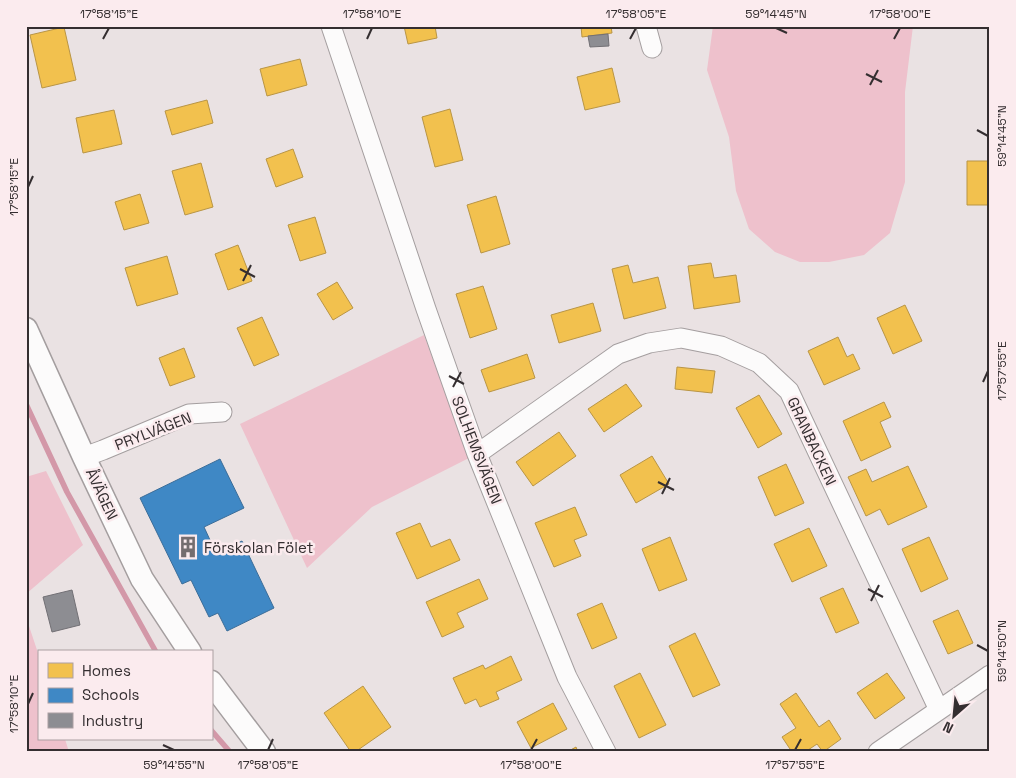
<svg xmlns="http://www.w3.org/2000/svg" width="1016" height="778" viewBox="0 0 1016 778" font-family="'Space Grotesk',sans-serif">
<style>
.green{fill:#eec1cc}
.homes{fill:#f2c14e;stroke:#b99545}
.schools{fill:#3f88c5;stroke:#3c6d98}
.industry{fill:#8d8d92;stroke:#727075}
.lines{fill:none;stroke-linecap:round;stroke-linejoin:round}
.stream{stroke:#d398a8;stroke-width:5.5}
.minor-casing{stroke:#a49e9f;stroke-width:21}
.tertiary-casing{stroke:#a49e9f;stroke-width:25}
.minor{stroke:#fcfbfb;stroke-width:19}
.tertiary{stroke:#fcfbfb;stroke-width:22}
.ticks{fill:none;stroke:#342e30;stroke-width:2}
.labels{text-anchor:middle;dominant-baseline:central;stroke-width:5;stroke-linejoin:round;paint-order:stroke}
.street-label{font-size:15px;fill:#342e30;stroke:#fbebee}
.poi-label{font-size:15px;fill:#342e30;stroke:#fbebee;text-anchor:start}
.neatline{fill:none;stroke:#342e30;stroke-width:2}
.ticks-label{font-size:12px;text-anchor:middle;fill:#342e30}
</style>
<rect width="100%" height="100%" fill="#eae2e3"/>
<!-- green -->
<path class="green" d="M 713,26 L 913,26 L 905,92 L 905,182 L 890,233 L 864,255 L 829,262 L 800,262 L 775,252 L 749,229 L 736,191 L 729,137 L 707,70 Z
M 424,335 L 469,458 L 372,507 L 307,568 L 240,424 Z
M 46,471 L 83,545 L 26,594 L 26,477 Z
M 26,617 L 39,656 L 39,739 L 65,739 L 69,752 L 26,752 Z"/>
<!-- homes -->
<path class="homes" d="M 404,26 L 435,26 L 437,38 L 408,44 Z
M 581,26 L 611,26 L 612,33 L 582,37 Z
M 64,27 L 76,80 L 42,88 L 30,35 Z
M 300,59 L 307,85 L 267,96 L 260,69 Z
M 612,68 L 620,102 L 585,110 L 577,77 Z
M 207,100 L 213,123 L 172,135 L 165,111 Z
M 450,109 L 463,160 L 435,167 L 422,117 Z
M 114,110 L 122,144 L 83,153 L 76,118 Z
M 293,149 L 303,177 L 276,187 L 266,159 Z
M 967,161 L 990,161 L 990,205 L 967,205 Z
M 201,163 L 213,207 L 185,215 L 172,171 Z
M 140,194 L 149,223 L 124,230 L 115,202 Z
M 496,196 L 510,244 L 481,253 L 467,205 Z
M 315,217 L 326,253 L 300,261 L 288,225 Z
M 238,245 L 252,281 L 228,290 L 215,254 Z
M 167,256 L 178,294 L 137,306 L 125,268 Z
M 711,263 L 714,278 L 736,275 L 740,302 L 694,309 L 688,266 Z
M 628,265 L 633,283 L 658,277 L 666,308 L 624,319 L 612,269 Z
M 337,282 L 353,308 L 333,320 L 317,294 Z
M 483,286 L 497,329 L 470,338 L 456,294 Z
M 593,303 L 601,331 L 559,343 L 551,315 Z
M 905,305 L 922,341 L 893,354 L 877,318 Z
M 262,317 L 279,355 L 254,366 L 237,328 Z
M 838,337 L 847,357 L 853,354 L 860,369 L 824,385 L 808,351 Z
M 184,348 L 195,377 L 170,386 L 159,358 Z
M 527,354 L 535,378 L 489,392 L 481,370 Z
M 677,367 L 715,371 L 712,393 L 675,389 Z
M 626,384 L 642,406 L 604,432 L 588,409 Z
M 759,395 L 782,434 L 758,448 L 736,408 Z
M 884,402 L 891,417 L 880,422 L 891,447 L 861,461 L 843,421 Z
M 559,432 L 576,456 L 533,486 L 516,462 Z
M 652,456 L 669,484 L 636,503 L 620,475 Z
M 786,464 L 804,503 L 775,516 L 758,477 Z
M 908,466 L 927,507 L 888,525 L 880,509 L 866,516 L 848,477 L 866,469 L 872,482 Z
M 575,507 L 587,535 L 574,540 L 581,556 L 554,567 L 535,523 Z
M 420,523 L 431,547 L 450,539 L 460,560 L 417,579 L 396,533 Z
M 809,528 L 827,566 L 792,582 L 774,544 Z
M 670,537 L 687,580 L 659,591 L 642,549 Z
M 929,537 L 948,579 L 921,592 L 902,549 Z
M 479,579 L 488,599 L 457,613 L 464,627 L 442,637 L 426,602 Z
M 843,588 L 859,623 L 836,633 L 820,598 Z
M 602,603 L 617,638 L 592,649 L 577,614 Z
M 958,610 L 973,643 L 948,654 L 933,621 Z
M 695,633 L 720,685 L 693,697 L 669,646 Z
M 511,656 L 522,680 L 496,692 L 499,699 L 480,707 L 476,699 L 465,704 L 453,678 L 483,665 L 485,669 Z
M 640,673 L 666,725 L 639,738 L 614,686 Z
M 887,673 L 905,698 L 875,719 L 857,693 Z
M 363,686 L 391,727 L 355,752 L 351,752 L 324,713 Z
M 796,693 L 819,727 L 829,720 L 841,739 L 823,752 L 817,744 L 805,752 L 792,752 L 782,737 L 796,728 L 780,704 Z
M 553,703 L 567,729 L 531,748 L 517,722 Z
M 576,747 L 578,752 L 567,752 Z"/>
<!-- schools -->
<path class="schools" d="M 220,459 L 244,508 L 204,527 L 216,553 L 242,541 L 274,608 L 227,631 L 218,613 L 209,617 L 191,580 L 182,584 L 140,498 Z"/>
<!-- industry -->
<path class="industry" d="M 608,34 L 609,46 L 590,47 L 588,36 Z
M 72,590 L 80,625 L 52,632 L 43,597 Z"/>
<g class="lines">
<!-- stream -->
<path class="stream" d="M 26,404 L 67,492 L 156,652
M 211,730 L 230,752"/>
<!-- minor casing -->
<g class="minor-casing">
<path id="minor" d="M 331,26 L 426,309 L 477,454 L 567,677 L 606,752
M 646,26 L 652,48
M 477,454 L 618,354 L 649,343 L 681,338 L 721,346 L 759,363 L 789,391 L 939,710
M 84,457 L 103,450 L 189,414 L 222,412
M 878,752 L 990,675"/>
</g>
<!-- tertiary casing -->
<g class="tertiary-casing">
<path id="tertiary" d="M 26,329 L 84,457 L 142,579 L 190,652
M 211,682 L 264,752"/>
</g>
<!-- minor -->
<use href="#minor" class="minor"/>
<!-- tertiary -->
<use href="#tertiary" class="tertiary"/>
</g>
<!-- ticks -->
<path class="ticks" d="M 776,28 L 787,33M 103,39 L 109,28M 367,39 L 372,28M 630,39 L 636,28M 894,39 L 900,28M 866,74 L 882,82M 870,85 L 878,70M 977,130 L 988,136M 28,187 L 33,176M 240,269 L 255,277M 243,281 L 251,265M 449,376 L 464,384M 983,382 L 988,371M 453,387 L 461,372M 658,482 L 674,490M 662,494 L 670,478M 868,589 L 883,597M 871,601 L 879,585M 977,645 L 988,651M 28,704 L 33,693M 163,745 L 174,750M 268,750 L 273,739M 531,750 L 537,739M 795,750 L 801,739"/>
<!-- icons -->
<defs>
<g id="building-bare" transform="scale(1.725)"><path d="M-4-6H4V6H1V3H-1V6H-4ZM-2.5-4.3h1.7v1.8h-1.7ZM.8-4.3h1.7v1.8H.8ZM-2.5-1h1.7V.8h-1.7ZM.8-1h1.7V.8H.8Z" fill="#746d6f" stroke="#fbebee" stroke-width="2.5" paint-order="stroke"/></g>
</defs>
<g fill-rule="evenodd">
<use href="#building-bare" x="188" y="547"/>
</g>
<g class="labels">
<!-- street labels -->
<g class="street-label">
<text transform="translate(153 431) rotate(-21)">PRYLVÄGEN</text>
<text transform="translate(812 441) rotate(65)">GRANBACKEN</text>
<text transform="translate(477 450) rotate(69)">SOLHEMSVÄGEN</text>
<text transform="translate(102 494) rotate(65)">ÅVÄGEN</text>
</g>
<!-- poi labels -->
<g class="poi-label">
<text x="204" y="547">Förskolan Fölet</text>
</g>
</g>
<!-- border -->
<rect width="1016" height="778" fill="none" stroke="#fbebee" stroke-width="55"/>
<!-- legend -->
<rect x="38" y="650" width="175" height="90" fill="#fbebee" stroke="#ab9fa2"/>
<rect x="48" y="663" width="25" height="15" fill="#f2c14e" stroke="#ab9fa2"/>
<text x="82" y="676" font-size="15" fill="#342e30">Homes</text>
<rect x="48" y="688" width="25" height="15" fill="#3f88c5" stroke="#ab9fa2"/>
<text x="82" y="700" font-size="15" fill="#342e30">Schools</text>
<rect x="48" y="713" width="25" height="15" fill="#8d8d92" stroke="#ab9fa2"/>
<text x="82" y="726" font-size="15" fill="#342e30">Industry</text>
<!-- north arrow -->
<g transform="translate(954 716) rotate(207)" stroke="#fbebee" stroke-width="4" paint-order="stroke">
<path d="M0-4L9 19L0 12L-9 19Z" fill="#342e30"/>
<text y="-8" font-size="14" font-weight="bold" text-anchor="middle" fill="#342e30">N</text>
</g>
<rect x="28" y="28" width="960" height="722" class="neatline"/>
<g class="ticks-label">
<text x="109" y="18">17°58'15"E</text>
<text x="372" y="18">17°58'10"E</text>
<text x="636" y="18">17°58'05"E</text>
<text x="776" y="18">59°14'45"N</text>
<text x="900" y="18">17°58'00"E</text>
<text transform="translate(1002 136) rotate(-90)" y="4">59°14'45"N</text>
<text transform="translate(14 187) rotate(-90)" y="4">17°58'15"E</text>
<text transform="translate(1002 371) rotate(-90)" y="4">17°57'55"E</text>
<text transform="translate(1002 651) rotate(-90)" y="4">59°14'50"N</text>
<text transform="translate(14 704) rotate(-90)" y="4">17°58'10"E</text>
<text x="174" y="769">59°14'55"N</text>
<text x="268" y="769">17°58'05"E</text>
<text x="531" y="769">17°58'00"E</text>
<text x="795" y="769">17°57'55"E</text>
</g>
</svg>
